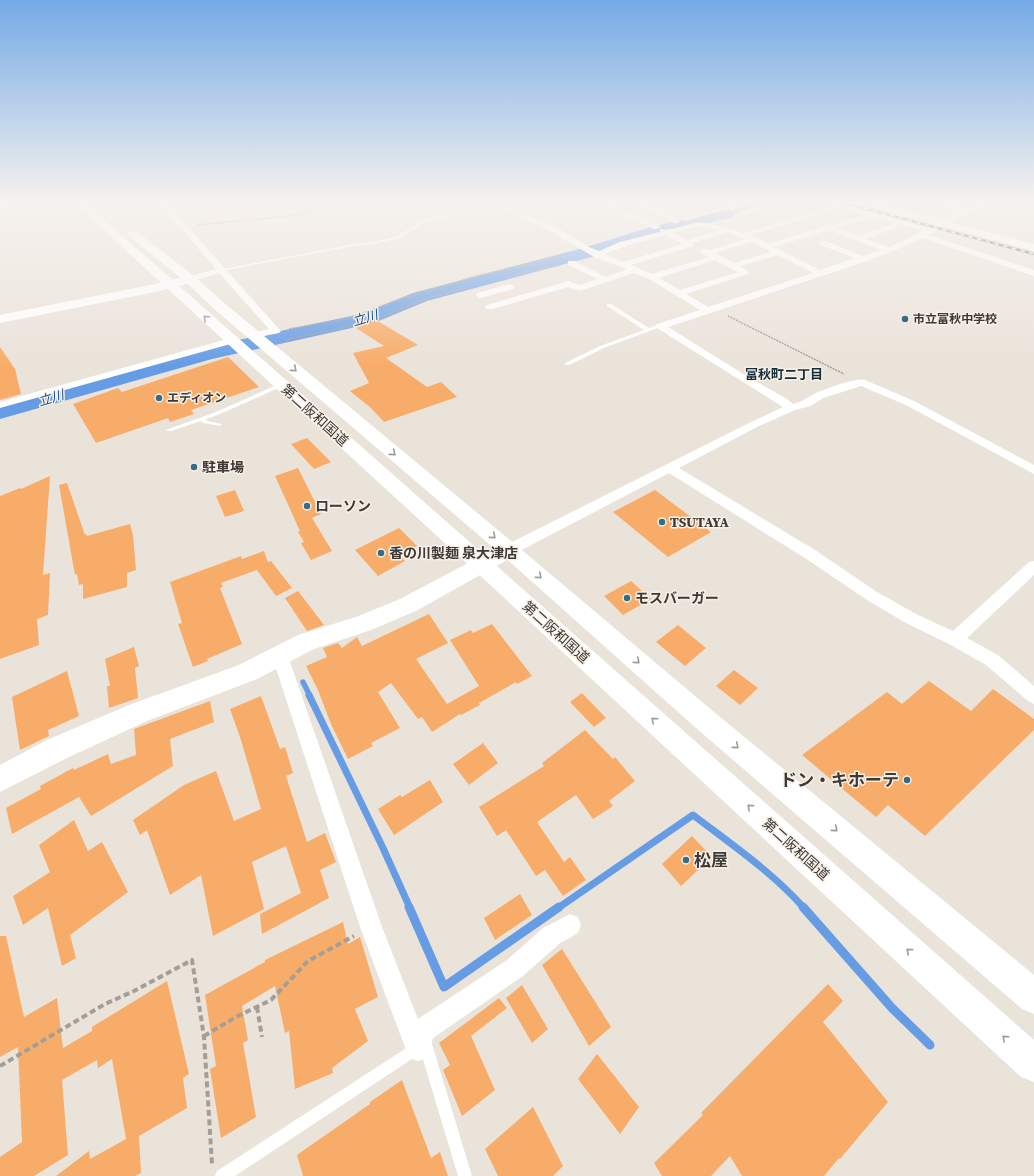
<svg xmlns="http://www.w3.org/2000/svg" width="1034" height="1176" viewBox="0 0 1034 1176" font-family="'Source Serif 4','Noto Sans JP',serif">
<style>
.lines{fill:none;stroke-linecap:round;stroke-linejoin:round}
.stream-far3{stroke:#669ce4;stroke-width:3}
.stream-far2{stroke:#669ce4;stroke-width:5.5}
.stream-far1{stroke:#669ce4;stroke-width:7}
.stream{stroke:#669ce4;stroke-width:9}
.river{fill:#669ce4;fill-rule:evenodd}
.building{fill:#f8ac69}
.path-far1{stroke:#a49e98;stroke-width:1.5;stroke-dasharray:2 1;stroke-linecap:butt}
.path{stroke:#a49e98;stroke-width:4;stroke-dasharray:6 3.5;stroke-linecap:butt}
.lane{fill:#fff;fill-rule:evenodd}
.street{fill:#fff;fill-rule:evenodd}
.secondary{fill:#fff;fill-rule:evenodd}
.highway{fill:#fff;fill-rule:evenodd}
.rail-casing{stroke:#66625d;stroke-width:2.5}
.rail{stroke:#f8f0e7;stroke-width:1.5;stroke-dasharray:4.5;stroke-linecap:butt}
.oneway{stroke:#9e9c9a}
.poi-dot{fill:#336e86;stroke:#f8f0e7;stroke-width:1.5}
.labels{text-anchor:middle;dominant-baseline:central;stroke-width:3;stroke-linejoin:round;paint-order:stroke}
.far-poi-label{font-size:12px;font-weight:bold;fill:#3c3936;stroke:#f8f0e7;text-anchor:start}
.far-water-label{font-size:13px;font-style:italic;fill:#194e90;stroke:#f8f0e7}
.far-neighbourhood-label{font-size:13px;font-weight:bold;fill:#112d39;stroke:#f8f0e7}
.street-label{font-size:14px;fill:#3c3936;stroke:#f8f0e7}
.poi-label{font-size:14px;font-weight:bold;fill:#3c3936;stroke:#f8f0e7;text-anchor:start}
.near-poi-label{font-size:17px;font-weight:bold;fill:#3c3936;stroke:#f8f0e7;text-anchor:end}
</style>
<rect width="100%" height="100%" fill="#eae3da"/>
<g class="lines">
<!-- stream-far3 -->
<path class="stream-far3" d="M 727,214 L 765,201"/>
<!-- stream-far2 -->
<path class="stream-far2" d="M 303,682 L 310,696"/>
<!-- stream-far1 -->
<path class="stream-far1" d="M 309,695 L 383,848 L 410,908
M 558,908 L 693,815 C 731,844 772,872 804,908"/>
<!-- stream -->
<path class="stream" d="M 409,907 L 444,987 L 559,907
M 803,907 L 892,1008 L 930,1045"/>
<!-- river -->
<path class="river" d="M 727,209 L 733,211 L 735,214 L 733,217 L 663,233 L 629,243 L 595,256 L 427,301 L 374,323 L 212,359 L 0,419 L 0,404 L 200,348 L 361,314 L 413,293 L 583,248 L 651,227 Z"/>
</g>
<!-- building -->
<path class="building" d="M 376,320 L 418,345 L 386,358 L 427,387 L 441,382 L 457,397 L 384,422 L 371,408 L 350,391 L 369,383 L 353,353 L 384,346 L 356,328 Z
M 0,347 L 15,369 L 21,394 L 0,400 Z
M 228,357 L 259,387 L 191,410 L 194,414 L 170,422 L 168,418 L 96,443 L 73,404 L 118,388 L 122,392 Z
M 307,438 L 331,462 L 314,469 L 291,444 Z
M 298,468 L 321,514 L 312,518 L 332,551 L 311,560 L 301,543 L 304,542 L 298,532 L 300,531 L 275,476 Z
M 50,476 L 43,575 L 50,573 L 48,615 L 37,619 L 39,645 L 0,659 L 0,496 L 20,488 L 21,489 Z
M 67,483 L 85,535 L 87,534 L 87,536 L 130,524 L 133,535 L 136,570 L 127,573 L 127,587 L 83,599 L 83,584 L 79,585 L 77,574 L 75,575 L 59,485 Z
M 235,490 L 244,511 L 225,517 L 216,496 Z
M 655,490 L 711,532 L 668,557 L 613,512 Z
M 399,528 L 417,546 L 400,555 L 405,561 L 378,576 L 355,550 Z
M 264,551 L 268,562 L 271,561 L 292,588 L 276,596 L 257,570 L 221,583 L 223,587 L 220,588 L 242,644 L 207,659 L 208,661 L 193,667 L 178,624 L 182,623 L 170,582 L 241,556 L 242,559 Z
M 631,581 L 651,599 L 623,615 L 604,596 Z
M 298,591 L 324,625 L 307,631 L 285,598 Z
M 429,614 L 448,643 L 416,659 L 447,704 L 479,686 L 450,640 L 471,630 L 473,633 L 492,624 L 532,676 L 517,684 L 516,682 L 479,703 L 480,705 L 461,715 L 460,714 L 432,732 L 422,717 L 418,719 L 391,683 L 378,692 L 400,728 L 371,743 L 373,746 L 348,759 L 331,724 L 318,690 L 306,666 L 327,657 L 323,648 L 338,643 L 342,648 L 357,637 L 362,646 Z
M 678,625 L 706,648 L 685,666 L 656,642 Z
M 134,647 L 139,666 L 135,668 L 138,698 L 109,708 L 107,686 L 110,686 L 105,659 Z
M 734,670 L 758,688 L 740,705 L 716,686 Z
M 67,671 L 79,716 L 48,730 L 49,736 L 20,750 L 12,697 Z
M 929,681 L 971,711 L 993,689 L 1034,719 L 1034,730 L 925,836 L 888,805 L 876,817 L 802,755 L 887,692 L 902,704 Z
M 582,693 L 606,718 L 594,727 L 570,702 Z
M 261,696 L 280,749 L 285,747 L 293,773 L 286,776 L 307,842 L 325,833 L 336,862 L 320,870 L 329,898 L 262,934 L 260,914 L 301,893 L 286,846 L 252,862 L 264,909 L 213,936 L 201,875 L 170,895 L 147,830 L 140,835 L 133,820 L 184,785 L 216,771 L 234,821 L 261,809 L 241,740 L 230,709 Z
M 210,701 L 214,722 L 170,739 L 173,766 L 91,816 L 79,797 L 12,834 L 6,808 L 41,789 L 40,786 L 73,768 L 74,770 L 108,754 L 111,764 L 136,755 L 134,729 Z
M 585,730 L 613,759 L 615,757 L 635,781 L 609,801 L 613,806 L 593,819 L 576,795 L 537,822 L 564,862 L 570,857 L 586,880 L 563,896 L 545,870 L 536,876 L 506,830 L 497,836 L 479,807 L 544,766 L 542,763 Z
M 483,743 L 498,763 L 469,785 L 453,764 Z
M 430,780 L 443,802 L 394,835 L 378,809 L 400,795 L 402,797 Z
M 74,820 L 88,851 L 102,842 L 128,892 L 70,935 L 76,958 L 62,966 L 48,908 L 23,925 L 13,896 L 50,872 L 39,845 Z
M 692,836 L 712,857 L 681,886 L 662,864 Z
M 520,894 L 532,915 L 495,940 L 484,918 Z
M 343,922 L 348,944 L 360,937 L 378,997 L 355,1009 L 368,1041 L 332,1068 L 333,1073 L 295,1089 L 289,1031 L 285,1033 L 275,986 L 242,1006 L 248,1040 L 243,1043 L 256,1117 L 221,1138 L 210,1069 L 216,1066 L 205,995 L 265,962 L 265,960 Z
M 0,936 L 6,936 L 24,1017 L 57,998 L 63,1048 L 92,1031 L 92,1027 L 167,981 L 189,1074 L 183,1078 L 187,1108 L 139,1136 L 141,1173 L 135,1176 L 56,1176 L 89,1151 L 90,1159 L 126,1139 L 112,1059 L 98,1068 L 97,1060 L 62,1080 L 68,1155 L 34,1176 L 0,1176 L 0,1157 L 22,1142 L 18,1047 L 0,1057 Z
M 562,949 L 611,1027 L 589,1046 L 542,965 Z
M 828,984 L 843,1001 L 823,1022 L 888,1102 L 840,1159 L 839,1158 L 824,1176 L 742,1176 L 730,1156 L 711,1176 L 662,1176 L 654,1163 L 703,1115 L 701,1113 Z
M 522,985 L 548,1029 L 532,1043 L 506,998 Z
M 499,998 L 507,1008 L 471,1036 L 495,1090 L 462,1116 L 443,1070 L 450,1065 L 439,1043 Z
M 597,1054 L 639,1107 L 620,1134 L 578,1079 Z
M 402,1080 L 431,1158 L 440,1152 L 448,1176 L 303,1176 L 297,1155 L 370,1104 L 370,1102 Z
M 533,1107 L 563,1166 L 553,1176 L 498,1176 L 485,1149 Z"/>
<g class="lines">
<!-- path-far1 -->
<path class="path-far1" d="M 1020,201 L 1034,205
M 198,225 L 299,215 L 352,201
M 514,275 L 560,265
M 728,316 L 844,374
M 289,329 L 350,318 L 403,298 L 477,276 L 561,256
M 285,340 L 355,325 L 381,317 L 423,300 L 470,287"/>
<!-- path -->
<path class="path" d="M 257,1007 L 262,1037
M 204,1036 L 236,1017 L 271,1000 L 308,961 L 354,936
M 0,1066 L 105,1004 L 134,991 L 192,960 L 204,1037 L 212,1164"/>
<!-- lane -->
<path class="lane" d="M 516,201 L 524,201 L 425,222 L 400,238 L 374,244 L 359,245 L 221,271 L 219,270 L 359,243 L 374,242 L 398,236 L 423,220 Z
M 607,304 L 611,304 L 649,328 L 660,324 L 663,326 L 604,348 L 569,365 L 565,365 L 565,363 L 600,346 L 644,330 L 607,306 Z
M 281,383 L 284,385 L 283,386 L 220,414 L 206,419 L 207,421 L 221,424 L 221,426 L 203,423 L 201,421 L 171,431 L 167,431 L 166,430 L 216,412 Z
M 425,1037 L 430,1039 L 432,1044 L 472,1176 L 458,1176 L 421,1053 L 235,1176 L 215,1176 L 217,1171 L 411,1045 L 416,1043 L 419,1044 L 420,1039 Z"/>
<!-- street -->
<path class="street" d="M 16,201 L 31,201 L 0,208 L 0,204 Z
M 158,201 L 165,201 L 279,329 L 281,331 L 279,333 L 254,338 L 251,337 L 249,335 L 251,333 L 269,329 L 219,273 L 190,282 L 187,281 L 186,279 L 187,277 L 216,269 Z
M 595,201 L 604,201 L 661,227 L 657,229 L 654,229 Z
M 628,201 L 637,201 L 681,221 L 677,223 L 674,223 Z
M 746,201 L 757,201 L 685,221 L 681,219 Z
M 777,201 L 788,201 L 743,214 L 739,212 Z
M 820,201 L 831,201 L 929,228 L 959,212 L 934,201 L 944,201 L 965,209 L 987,201 L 1002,201 L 969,212 L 929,235 L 1034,270 L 1034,276 L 923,238 L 898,249 L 867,261 L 668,327 L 745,375 L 787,399 L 793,404 C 802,402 808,397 816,393 C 826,389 856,377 865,380 L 914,401 L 1034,465 L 1034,474 L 906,405 L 861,386 L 823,398 L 811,406 L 795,410 L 757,427 L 679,468 L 815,550 L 877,592 L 918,615 L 953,631 L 1029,562 L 1034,561 L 1034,575 L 967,638 L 998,655 L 1034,686 L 1034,704 L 1028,701 L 986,665 L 949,644 L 906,623 L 867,600 L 805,558 L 669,473 L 514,554 L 509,555 L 504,554 L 502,550 L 504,546 L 749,423 L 783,407 L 657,328 L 655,326 L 657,324 L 700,310 L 649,279 L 634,273 L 579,291 L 568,287 L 493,309 L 487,309 L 485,307 L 487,305 L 565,282 L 568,281 L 579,285 L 598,279 L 568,265 L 568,261 L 574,261 L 606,277 L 627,269 L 594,257 L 545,228 L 506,211 L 501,206 L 502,205 L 506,205 L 510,209 L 551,224 L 589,247 L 599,251 L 620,242 L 660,232 L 660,229 L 667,230 L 699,222 L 718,225 L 744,233 L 832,206 ZM 840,208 L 865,215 L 829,226 L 823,225 L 823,227 L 768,244 L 751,235 ZM 873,217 L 895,223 L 858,236 L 836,228 ZM 903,225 L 924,231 L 889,247 L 866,239 ZM 699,226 L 719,230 L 688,240 L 673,233 ZM 829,230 L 881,250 L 863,256 L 826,241 L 820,241 L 820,245 L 855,258 L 820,270 L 774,247 ZM 727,232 L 746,239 L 709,250 L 701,249 L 701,253 L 709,257 L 652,274 L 631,265 L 693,246 L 693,243 ZM 665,235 L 683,244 L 623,262 L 605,254 L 626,246 ZM 752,242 L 771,252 L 734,263 L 715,253 ZM 778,255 L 813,273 L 708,307 L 686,294 L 748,274 L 749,272 L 740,266 ZM 715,260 L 738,272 L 680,290 L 659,278 Z
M 510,284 L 513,285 L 514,287 L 513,289 L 480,298 L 476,295 L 477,293 Z
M 231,338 L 234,339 L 236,341 L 234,343 L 0,408 L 0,402 Z
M 280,649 L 286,651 L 288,656 L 382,927 L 418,1019 L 507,960 L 543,928 L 570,914 L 578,917 L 581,925 L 578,933 L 559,944 L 523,976 L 433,1038 L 427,1058 L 418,1061 L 409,1058 L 360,927 L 272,656 L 274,651 Z"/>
<!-- secondary -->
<path class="secondary" d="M 854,201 L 871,201 L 1034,244 L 1034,251 L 855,203 Z
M 190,275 L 194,276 L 196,279 L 194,282 L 155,292 L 0,323 L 0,315 L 155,284 Z
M 509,543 L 516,545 L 519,550 L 516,555 L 416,611 L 371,630 L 314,649 L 257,679 L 147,721 L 67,758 L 0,792 L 0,765 L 47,740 L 129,705 L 239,665 L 298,635 L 356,617 L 400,599 L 502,545 Z"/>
<!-- highway -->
<path class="highway" d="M 72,201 L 83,201 L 1034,1040 L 1034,1082 L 1021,1077 L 473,569 Z
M 133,231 L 137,232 L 194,276 L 223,302 L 516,545 L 714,712 L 1034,975 L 1034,1014 L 1022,1009 L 696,728 L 502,555 L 213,308 L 186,282 L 129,236 L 127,234 L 129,232 Z"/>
<!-- rail casing -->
<g class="rail-casing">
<path id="rail" d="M 838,201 L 1034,254"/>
</g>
<!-- rail -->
<use href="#rail" class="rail"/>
</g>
<!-- one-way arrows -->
<defs><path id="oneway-chevron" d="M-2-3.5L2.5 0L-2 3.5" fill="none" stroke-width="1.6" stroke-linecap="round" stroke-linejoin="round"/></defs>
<g class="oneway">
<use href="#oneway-chevron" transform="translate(206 318) rotate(-138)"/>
<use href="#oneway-chevron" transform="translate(294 369) rotate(40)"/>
<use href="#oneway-chevron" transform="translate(393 453) rotate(40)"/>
<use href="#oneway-chevron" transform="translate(493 536) rotate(40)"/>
<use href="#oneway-chevron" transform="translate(539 576) rotate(41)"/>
<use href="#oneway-chevron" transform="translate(637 661) rotate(41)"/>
<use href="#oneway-chevron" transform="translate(654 720) rotate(-138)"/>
<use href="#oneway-chevron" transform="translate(736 746) rotate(40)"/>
<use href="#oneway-chevron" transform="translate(750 807) rotate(-138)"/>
<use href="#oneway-chevron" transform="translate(835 829) rotate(40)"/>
<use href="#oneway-chevron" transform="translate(909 951) rotate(-138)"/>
<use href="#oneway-chevron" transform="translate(1005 1038) rotate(-138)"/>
</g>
<!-- sky -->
<linearGradient id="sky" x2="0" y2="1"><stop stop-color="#74aae6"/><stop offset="0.55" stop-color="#f6f2ee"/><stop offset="1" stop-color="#f6f2ee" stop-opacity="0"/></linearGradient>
<rect width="1034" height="366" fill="url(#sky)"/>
<!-- markers -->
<g class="poi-dot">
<circle cx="905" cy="319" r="4"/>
<circle cx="159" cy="398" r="4"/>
<circle cx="194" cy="467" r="4"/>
<circle cx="307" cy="506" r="4"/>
<circle cx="662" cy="522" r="4"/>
<circle cx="381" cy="553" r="4"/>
<circle cx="627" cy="598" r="4"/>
<circle cx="907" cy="780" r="4"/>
<circle cx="686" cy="860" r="4"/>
</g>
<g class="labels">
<!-- far-poi labels -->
<g class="far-poi-label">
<text x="913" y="319">市立富秋中学校</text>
<text x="167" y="398">エディオン</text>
</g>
<!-- far-water labels -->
<g class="far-water-label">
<text transform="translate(365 318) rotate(-17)">立川</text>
<text transform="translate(51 398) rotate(-16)">立川</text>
</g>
<!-- far-neighbourhood labels -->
<g class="far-neighbourhood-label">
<text x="784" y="374">富秋町二丁目</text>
</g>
<!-- street labels -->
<g class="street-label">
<text transform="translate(315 415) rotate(42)">第二阪和国道</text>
<text transform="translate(556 632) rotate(42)">第二阪和国道</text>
<text transform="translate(796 849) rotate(42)">第二阪和国道</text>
</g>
<!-- poi labels -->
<g class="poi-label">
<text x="202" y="467">駐車場</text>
<text x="315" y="506">ローソン</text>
<text x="670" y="522">TSUTAYA</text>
<text x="389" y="553">香の川製麺 泉大津店</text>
<text x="635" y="598">モスバーガー</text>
</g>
<!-- near-poi labels -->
<g class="near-poi-label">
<text x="899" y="780">ドン・キホーテ</text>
<text x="694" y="860" text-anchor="start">松屋</text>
</g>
</g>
</svg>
